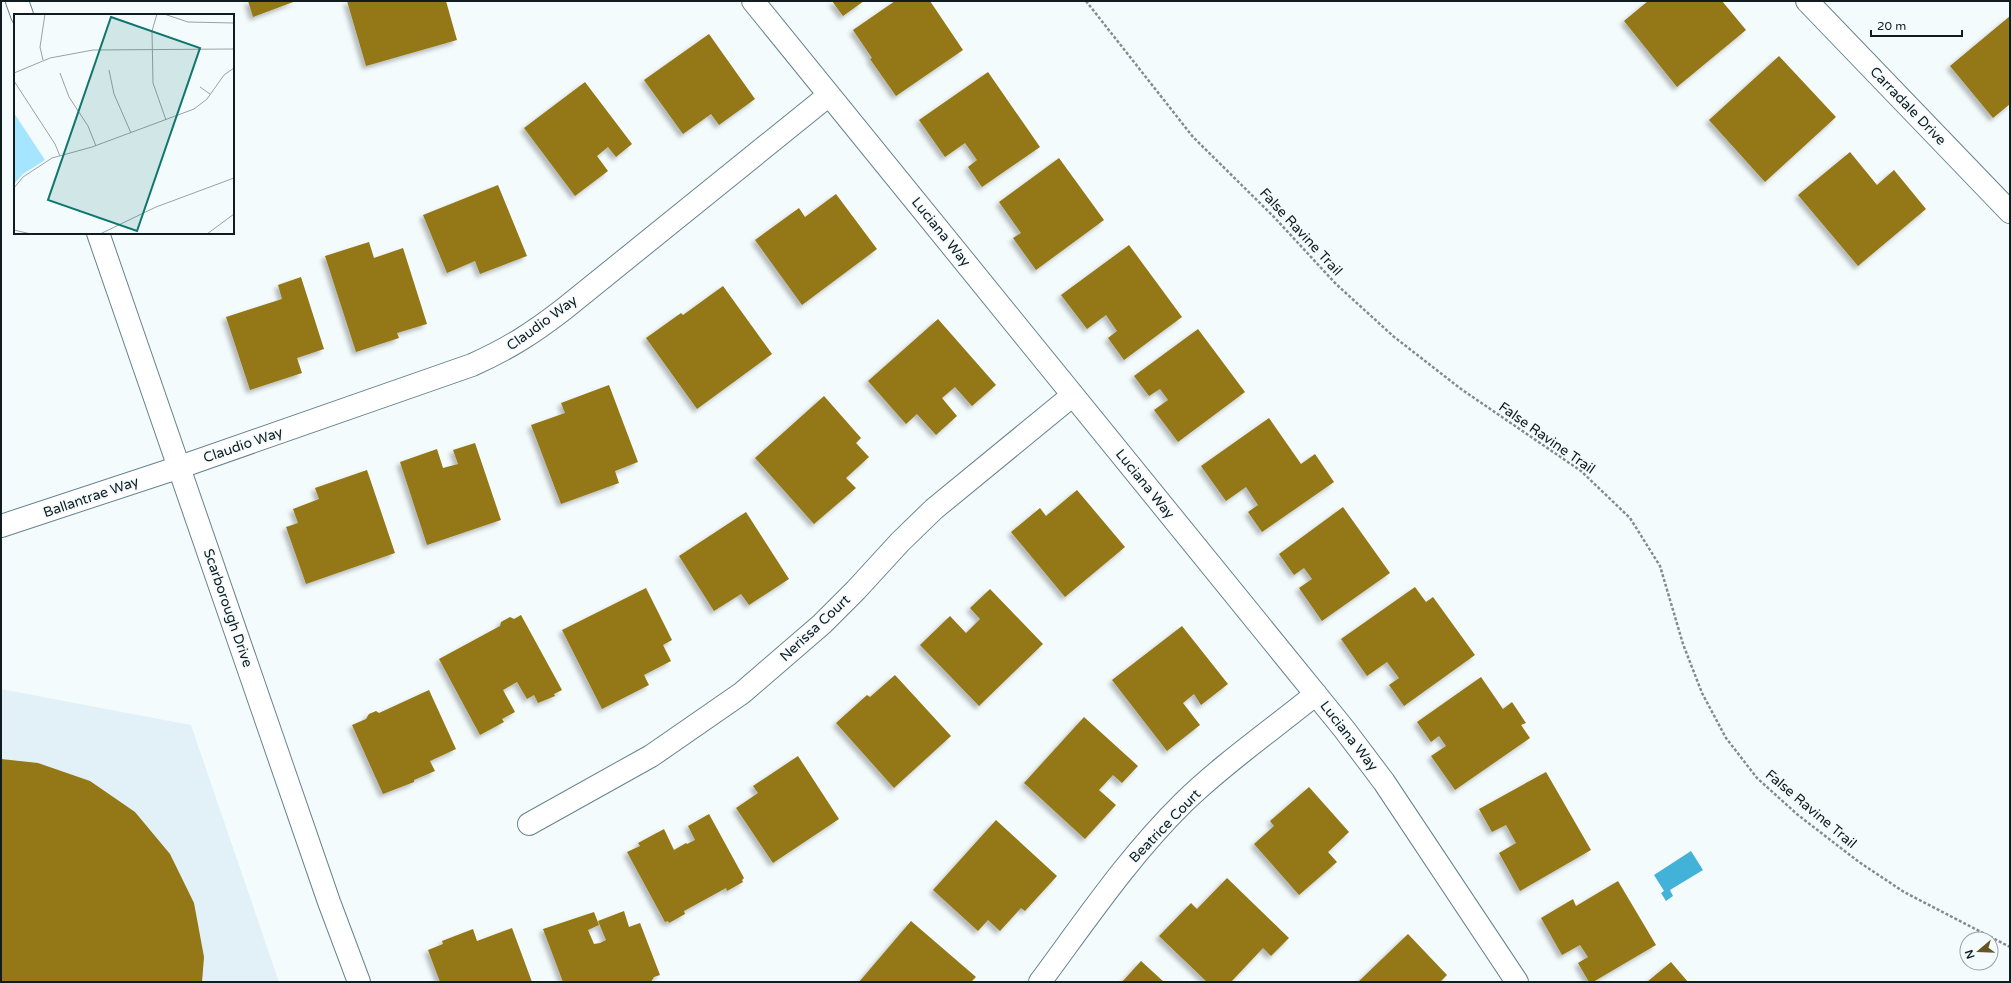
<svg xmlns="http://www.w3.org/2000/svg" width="2011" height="983" viewBox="0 0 2011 983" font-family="'Varela Round',sans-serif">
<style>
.built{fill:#e2f1f8}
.water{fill:#43b2d9}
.building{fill:#947713;filter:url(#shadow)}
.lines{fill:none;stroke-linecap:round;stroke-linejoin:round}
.street-casing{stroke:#66838e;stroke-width:24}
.secondary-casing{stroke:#66838e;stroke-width:24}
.path{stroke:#828c8f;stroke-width:2.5;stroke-dasharray:3 2;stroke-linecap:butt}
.street{stroke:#fff;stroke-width:22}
.secondary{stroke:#fff;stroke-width:22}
.labels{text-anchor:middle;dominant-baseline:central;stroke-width:3.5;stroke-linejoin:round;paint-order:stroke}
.street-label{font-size:14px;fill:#101c20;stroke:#f4fbfd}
.inset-road{fill:none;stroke:#99a2a5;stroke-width:1}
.view{fill:#0f766e;fill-opacity:0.15;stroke:#0f766e;stroke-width:2}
.inset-edge{fill:none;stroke:#101c20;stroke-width:2}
</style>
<defs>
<filter id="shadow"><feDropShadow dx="-3.5" dy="3.5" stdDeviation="2" flood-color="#0004"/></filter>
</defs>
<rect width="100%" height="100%" fill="#f4fbfd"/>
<!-- built -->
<path class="built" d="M 1,689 L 191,725 L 279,982 L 1,982 Z"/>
<!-- water -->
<path class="water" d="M 1691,851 L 1703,870 L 1670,890 L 1673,896 L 1666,901 L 1661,893 L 1664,891 L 1654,875 Z"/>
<!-- building -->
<path class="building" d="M 248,1 L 296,1 L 253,17 Z
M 347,1 L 446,1 L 457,40 L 366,66 Z
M 832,1 L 864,1 L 843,16 Z
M 895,1 L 930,1 L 963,50 L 896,96 L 870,59 L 872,58 L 853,30 Z
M 1648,1 L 1722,1 L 1746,30 L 1677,87 L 1624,21 Z
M 2010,16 L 2010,104 L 1993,118 L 1950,66 Z
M 709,34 L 755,99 L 719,125 L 711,114 L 683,134 L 644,80 Z
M 1779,56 L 1836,117 L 1765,182 L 1709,120 Z
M 988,72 L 1040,147 L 982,187 L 968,167 L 977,160 L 965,143 L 945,157 L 919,120 Z
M 585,82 L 632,144 L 616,157 L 608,147 L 597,156 L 608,171 L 575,196 L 524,128 Z
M 1850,152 L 1877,185 L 1894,170 L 1926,209 L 1858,266 L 1798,195 Z
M 1059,158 L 1104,220 L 1036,270 L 1013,238 L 1021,233 L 999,202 Z
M 498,185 L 527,256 L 480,274 L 475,261 L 447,273 L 423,215 Z
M 836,194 L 877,249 L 802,305 L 755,240 L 799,208 L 805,217 Z
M 369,242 L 374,258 L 403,248 L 427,324 L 397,333 L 399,338 L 356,352 L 325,256 Z
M 1129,245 L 1182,317 L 1124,360 L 1108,338 L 1117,331 L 1106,315 L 1087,329 L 1061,295 Z
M 301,277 L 324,349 L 297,358 L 302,373 L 250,390 L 226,317 L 282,299 L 278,285 Z
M 723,286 L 772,354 L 697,409 L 646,338 L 681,313 L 683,315 Z
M 938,319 L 996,385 L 972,406 L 955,387 L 942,398 L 957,416 L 936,435 L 917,414 L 906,424 L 868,381 Z
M 1198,329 L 1245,392 L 1178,442 L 1154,410 L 1168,400 L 1160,389 L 1149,396 L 1134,376 Z
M 609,385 L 638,462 L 615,471 L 619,483 L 561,504 L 531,425 L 565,413 L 561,403 Z
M 824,396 L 861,438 L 856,443 L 869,457 L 846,478 L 856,488 L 814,524 L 755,458 Z
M 1269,418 L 1301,464 L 1315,454 L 1334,482 L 1262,532 L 1248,512 L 1258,505 L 1246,487 L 1226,501 L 1201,466 Z
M 475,443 L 501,520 L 427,545 L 400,462 L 437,449 L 443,468 L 458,464 L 453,450 Z
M 367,470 L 395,553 L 306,584 L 286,527 L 298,523 L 293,509 L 319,499 L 315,488 Z
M 1077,490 L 1125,547 L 1065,597 L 1011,532 L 1040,508 L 1046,516 Z
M 1343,507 L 1390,573 L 1322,621 L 1299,588 L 1312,579 L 1304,568 L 1294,575 L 1279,554 Z
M 746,512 L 789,579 L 749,605 L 741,594 L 714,611 L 679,556 Z
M 1415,587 L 1426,602 L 1433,597 L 1475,655 L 1404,706 L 1389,685 L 1399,678 L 1387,662 L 1367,676 L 1341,639 Z
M 646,588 L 672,640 L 663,645 L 671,661 L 644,675 L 649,685 L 602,709 L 562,630 Z
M 990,589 L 1043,644 L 979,706 L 920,645 L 950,616 L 966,633 L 980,619 L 970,608 Z
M 521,615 L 562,690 L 554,694 L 555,696 L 538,703 L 534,695 L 527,699 L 517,682 L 503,690 L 515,712 L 502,719 L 504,722 L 480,735 L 439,659 L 500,626 L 501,622 L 510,617 L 514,619 Z
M 1182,626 L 1228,684 L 1201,705 L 1194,694 L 1183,703 L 1200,725 L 1167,751 L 1112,680 Z
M 895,675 L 951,736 L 894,788 L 836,723 L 867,695 L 870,697 Z
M 1481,677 L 1503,709 L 1512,702 L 1526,723 L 1521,725 L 1530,738 L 1455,790 L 1431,756 L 1446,746 L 1439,736 L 1431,742 L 1417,722 Z
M 429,690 L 456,749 L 430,761 L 435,771 L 414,780 L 414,782 L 383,794 L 352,725 L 366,719 L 369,714 L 376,711 L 379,713 Z
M 1084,717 L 1138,766 L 1122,783 L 1113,775 L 1099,790 L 1116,805 L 1085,839 L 1024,783 Z
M 798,756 L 839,819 L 773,863 L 736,808 L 758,793 L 753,786 Z
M 1,759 L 38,763 L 90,781 L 135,812 L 170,854 L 194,903 L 204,957 L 202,982 L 1,982 Z
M 1546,772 L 1591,850 L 1520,891 L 1499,853 L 1516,843 L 1506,825 L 1492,832 L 1479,809 Z
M 1309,787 L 1349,832 L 1328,852 L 1337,862 L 1299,895 L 1254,844 L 1274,826 L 1270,821 Z
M 709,814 L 744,878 L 742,880 L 743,882 L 727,891 L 726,888 L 684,911 L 685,914 L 669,923 L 668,921 L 665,922 L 627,852 L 640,846 L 638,843 L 664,829 L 674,850 L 686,843 L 687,844 L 695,840 L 688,826 Z
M 996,820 L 1057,876 L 1025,911 L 1021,908 L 1000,931 L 988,920 L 978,931 L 933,890 Z
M 1227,878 L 1289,938 L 1271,956 L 1263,948 L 1231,982 L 1207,982 L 1159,936 L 1191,903 L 1197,909 Z
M 1618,881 L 1656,945 L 1593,982 L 1589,982 L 1578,963 L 1588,957 L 1580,945 L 1562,955 L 1541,918 L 1573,899 L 1576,906 Z
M 624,911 L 629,927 L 640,923 L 660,975 L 654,977 L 651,982 L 563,982 L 543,929 L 594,912 L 599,925 L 588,930 L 594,944 L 600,943 L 606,940 L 598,921 Z
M 911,921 L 976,977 L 971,982 L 859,982 Z
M 512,928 L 532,982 L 440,982 L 428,950 L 443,944 L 442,941 L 473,929 L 477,941 Z
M 1408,934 L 1447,975 L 1440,982 L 1358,982 Z
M 1141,961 L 1164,982 L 1122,982 Z
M 1671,962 L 1688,982 L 1647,982 Z"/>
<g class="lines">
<!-- street casing -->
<g class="street-casing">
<path id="street" d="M 753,1 L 1344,729 L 1384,782 L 1517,982
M 1807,1 L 2010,212
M 1,526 L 180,467 L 472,365 C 508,349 533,333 564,309 L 829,95
M 529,824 L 651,756 L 742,693 L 822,624 L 856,590 L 900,542 L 934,509 L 1073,395
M 1040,982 C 1086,920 1129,856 1184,802 C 1223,764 1273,729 1316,694"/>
</g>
<!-- secondary casing -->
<g class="secondary-casing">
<path id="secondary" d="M 17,1 L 22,15
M 98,233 L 329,902 L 359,982"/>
</g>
<!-- path -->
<path class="path" d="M 1086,1 L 1193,137 L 1274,217 L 1336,284 L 1393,336 L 1461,389 L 1581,471 L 1630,518 L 1660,566 L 1683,644 L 1702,693 L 1726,738 L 1757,778 L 1798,815 L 1859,862 L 1904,892 L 2010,947"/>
<!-- street -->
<use href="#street" class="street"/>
<!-- secondary -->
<use href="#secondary" class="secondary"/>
</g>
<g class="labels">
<!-- street labels -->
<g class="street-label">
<text transform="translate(1908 106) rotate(46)">Carradale Drive</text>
<text transform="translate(941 232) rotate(51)">Luciana Way</text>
<text transform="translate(1301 232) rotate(47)">False Ravine Trail</text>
<text transform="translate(542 323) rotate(-36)">Claudio Way</text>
<text transform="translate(1547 438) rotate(35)">False Ravine Trail</text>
<text transform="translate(243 445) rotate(-19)">Claudio Way</text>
<text transform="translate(1145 484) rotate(51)">Luciana Way</text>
<text transform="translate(91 497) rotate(-19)">Ballantrae Way</text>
<text transform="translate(228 608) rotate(71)">Scarborough Drive</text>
<text transform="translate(815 628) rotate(-43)">Nerissa Court</text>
<text transform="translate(1349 736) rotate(52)">Luciana Way</text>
<text transform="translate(1811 809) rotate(40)">False Ravine Trail</text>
<text transform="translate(1165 826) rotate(-46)">Beatrice Court</text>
</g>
</g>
<!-- overview -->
<g transform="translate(14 14)">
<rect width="220" height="220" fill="#f4fbfd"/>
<path d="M 0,99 L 31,146 L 9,160 L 0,170 Z" fill="#a5e5ff"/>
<path class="inset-road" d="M 143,0 L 138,17 L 139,69 L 152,106M 150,0 L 174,8 L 220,9M 29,46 L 26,33 L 31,0M 95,56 L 100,80 L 117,119M 0,59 L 36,44 L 79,36 L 220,35M 46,59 L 55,83 L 74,112 L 82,132M 0,67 L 41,130 L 46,142M 186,73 L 196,80M 0,174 L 9,163 L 38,144 L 78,133 L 180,95 L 193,85 L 210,61 L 220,54M 0,216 L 17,220M 86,220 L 142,193 L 220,164M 193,220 L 220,200"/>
<path class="view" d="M 97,3 L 186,34 L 123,217 L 34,186 Z"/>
<rect width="220" height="220" class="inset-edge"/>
</g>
<!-- border -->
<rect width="2011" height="983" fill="none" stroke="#101c20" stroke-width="4"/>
<!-- north arrow -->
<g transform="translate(1979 951) rotate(251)"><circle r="19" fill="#f4fbfd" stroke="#99a2a5"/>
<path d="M0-3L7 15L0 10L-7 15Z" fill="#665523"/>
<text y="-6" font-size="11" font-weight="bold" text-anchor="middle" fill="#101c20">N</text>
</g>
<!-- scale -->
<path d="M1871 30v6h91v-6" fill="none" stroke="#101c20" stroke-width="2"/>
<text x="1877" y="30" font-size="12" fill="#101c20" stroke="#f4fbfd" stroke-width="3" paint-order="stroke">20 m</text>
</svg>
